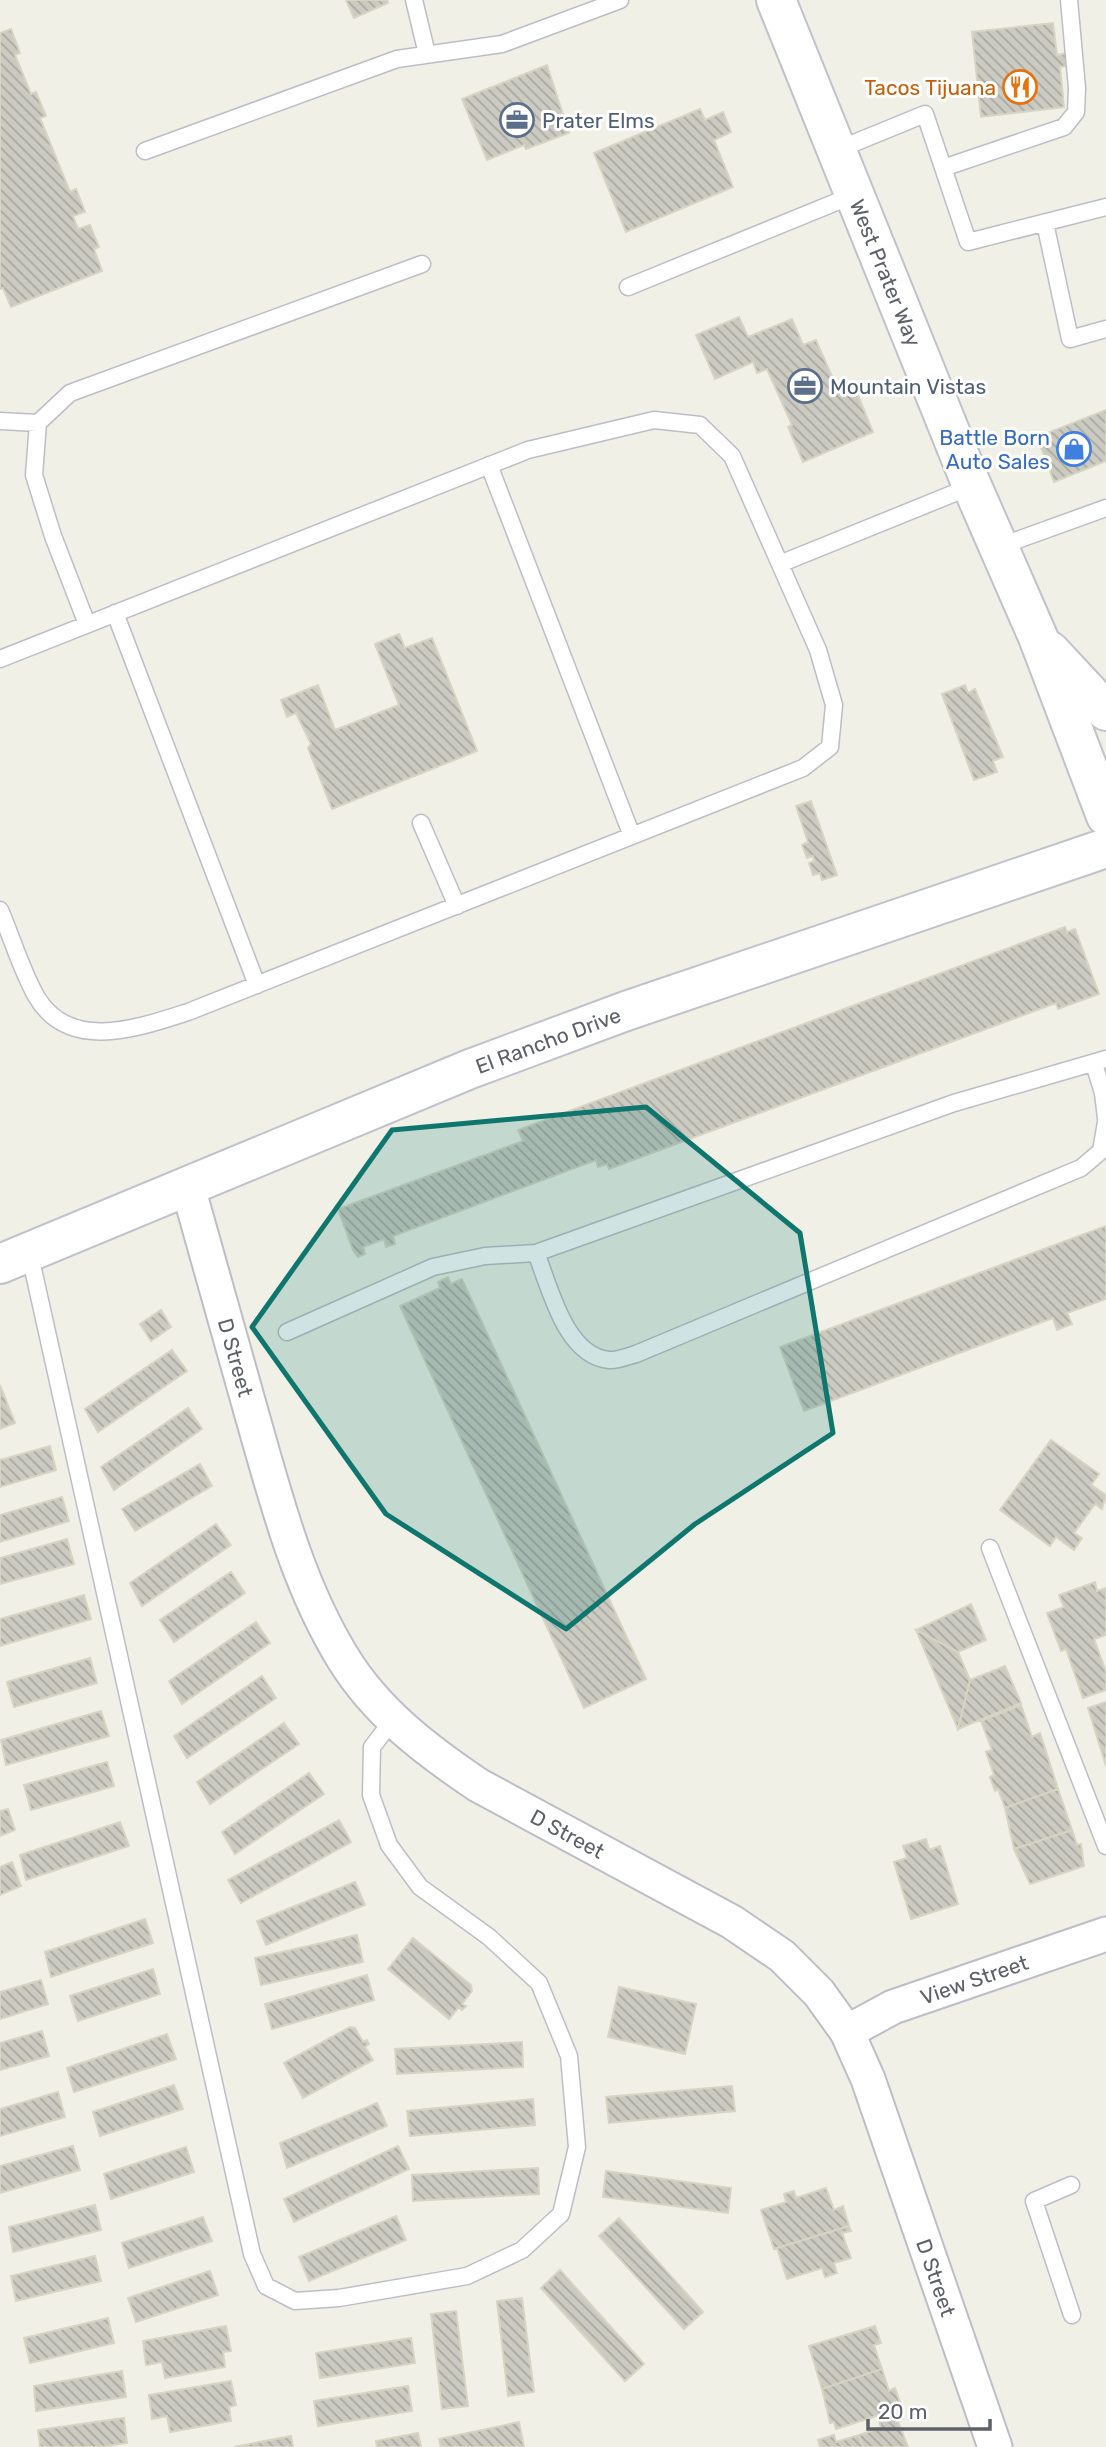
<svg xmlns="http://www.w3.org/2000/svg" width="1106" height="2447" viewBox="0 0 1106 2447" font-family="Rubik,sans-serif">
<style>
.building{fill:url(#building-back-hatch);stroke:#d7d4c3;stroke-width:2}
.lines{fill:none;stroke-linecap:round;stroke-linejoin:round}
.service-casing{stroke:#bdbec5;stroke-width:19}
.minor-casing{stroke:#bdbec5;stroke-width:37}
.secondary-casing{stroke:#c0c2ca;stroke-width:42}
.service{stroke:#fff;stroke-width:16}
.minor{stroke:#fff;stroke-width:33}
.secondary{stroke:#fff;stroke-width:38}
.marked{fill:#0f766e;fill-opacity:0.2;stroke:#0f766e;stroke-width:5;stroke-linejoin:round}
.labels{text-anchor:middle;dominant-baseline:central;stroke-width:6;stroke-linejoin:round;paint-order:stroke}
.food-label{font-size:21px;fill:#c56008;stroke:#fff;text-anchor:end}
.service-label{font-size:21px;fill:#4e5e75;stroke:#fff;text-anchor:start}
.street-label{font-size:21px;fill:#5d6068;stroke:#fff}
.shop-label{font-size:21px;fill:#366cbe;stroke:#fff;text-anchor:end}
</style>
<defs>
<pattern id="building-back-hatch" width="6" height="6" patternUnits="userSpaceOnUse" patternTransform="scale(1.75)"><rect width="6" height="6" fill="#cccbc2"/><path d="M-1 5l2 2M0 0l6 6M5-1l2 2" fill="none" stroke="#a9a8a1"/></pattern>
</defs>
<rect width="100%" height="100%" fill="#f1f0e6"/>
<!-- building -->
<path class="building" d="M 346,0 L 387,0 L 388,3 L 354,18 Z
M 1053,23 L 1057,55 L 1067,53 L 1068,66 L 1060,67 L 1064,107 L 981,117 L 972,32 Z
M 11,29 L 20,53 L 15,55 L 31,94 L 36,92 L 46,116 L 40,118 L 70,192 L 76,189 L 85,212 L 73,216 L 78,229 L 90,225 L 99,247 L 94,249 L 102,271 L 11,307 L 3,288 L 0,289 L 0,33 Z
M 547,65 L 569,133 L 526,149 L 524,145 L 487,160 L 462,99 Z
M 700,109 L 705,120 L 723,112 L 731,132 L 714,140 L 733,187 L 626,232 L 594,153 Z
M 739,317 L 748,337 L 792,319 L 803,345 L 816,340 L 838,390 L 853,383 L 873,432 L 803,462 L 788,427 L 792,425 L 767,369 L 757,373 L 753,362 L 715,379 L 696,335 Z
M 1106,410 L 1106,461 L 1054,482 L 1037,437 Z
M 399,634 L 405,648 L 432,638 L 477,751 L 332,809 L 308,748 L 311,744 L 296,713 L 287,717 L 281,700 L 318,685 L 335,730 L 399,705 L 375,644 Z
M 965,685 L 968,693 L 975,689 L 1003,757 L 993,761 L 997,772 L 974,780 L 942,694 Z
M 811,801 L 837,875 L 822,880 L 820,873 L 813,875 L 809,863 L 814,861 L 813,856 L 807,858 L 802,845 L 808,842 L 796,806 Z
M 1065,927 L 1067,932 L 1075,929 L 1099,994 L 1058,1009 L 1056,1003 L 609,1169 L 607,1164 L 598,1167 L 596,1160 L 393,1236 L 395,1244 L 386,1247 L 384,1239 L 363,1247 L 365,1254 L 358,1257 L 353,1250 L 338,1209 L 523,1141 L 518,1130 Z
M 1106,1226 L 1106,1299 L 1067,1313 L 1072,1324 L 1057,1330 L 1053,1318 L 804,1411 L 780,1347 Z
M 448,1277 L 451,1284 L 462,1279 L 646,1679 L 584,1708 L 400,1306 L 440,1288 L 438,1282 Z
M 161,1310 L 171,1327 L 151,1341 L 140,1324 Z
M 172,1350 L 187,1371 L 98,1432 L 85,1409 Z
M 0,1385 L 15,1423 L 0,1429 Z
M 188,1408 L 202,1429 L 114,1490 L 101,1467 Z
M 1051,1440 L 1099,1474 L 1091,1485 L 1106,1495 L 1102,1509 L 1095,1504 L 1074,1533 L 1082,1538 L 1074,1550 L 1056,1537 L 1050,1546 L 1000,1510 Z
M 50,1446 L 56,1470 L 0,1487 L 0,1460 Z
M 200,1464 L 212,1486 L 135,1531 L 122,1509 Z
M 62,1497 L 69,1521 L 0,1542 L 0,1515 Z
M 216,1524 L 231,1545 L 142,1606 L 130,1583 Z
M 67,1539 L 74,1564 L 0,1584 L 0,1558 Z
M 231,1572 L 245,1593 L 174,1642 L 160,1620 Z
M 1095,1582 L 1097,1591 L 1106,1588 L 1106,1635 L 1094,1639 L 1106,1672 L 1106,1690 L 1083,1698 L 1066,1649 L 1061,1651 L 1047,1613 L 1064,1607 L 1059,1595 Z
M 84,1595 L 91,1619 L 0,1646 L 0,1619 Z
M 971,1604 L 986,1640 L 958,1652 L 916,1630 Z
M 256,1622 L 270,1643 L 182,1704 L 169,1681 Z
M 916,1630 L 958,1652 L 970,1680 L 958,1729 Z
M 90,1658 L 97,1683 L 14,1707 L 7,1682 Z
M 1005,1666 L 1021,1703 L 958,1729 L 970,1680 Z
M 262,1676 L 276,1698 L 187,1758 L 174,1736 Z
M 1106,1702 L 1106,1766 L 1088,1708 Z
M 1021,1705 L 1032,1737 L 1040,1733 L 1058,1789 L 1005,1808 L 998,1789 L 995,1791 L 990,1777 L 994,1775 L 986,1752 L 992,1750 L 981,1721 Z
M 101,1711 L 109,1736 L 6,1765 L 1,1740 Z
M 284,1723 L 299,1744 L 210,1804 L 197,1782 Z
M 107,1762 L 114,1786 L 31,1810 L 24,1785 Z
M 309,1773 L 324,1794 L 235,1854 L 222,1832 Z
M 1058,1789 L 1072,1830 L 1014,1849 L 1005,1808 Z
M 8,1809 L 15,1830 L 0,1836 L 0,1811 Z
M 339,1820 L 351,1842 L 241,1903 L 228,1880 Z
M 120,1822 L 129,1846 L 26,1880 L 20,1855 Z
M 1072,1830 L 1077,1845 L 1081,1844 L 1084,1866 L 1030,1884 L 1014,1849 Z
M 926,1839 L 929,1850 L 940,1846 L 958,1904 L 911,1919 L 894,1862 L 907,1858 L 903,1846 Z
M 12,1862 L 21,1886 L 0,1895 L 0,1867 Z
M 355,1882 L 365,1905 L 266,1945 L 257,1921 Z
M 145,1919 L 153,1943 L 51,1977 L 45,1952 Z
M 357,1935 L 363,1962 L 261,1985 L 255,1958 Z
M 413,1938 L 471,1985 L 472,1991 L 462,2004 L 466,2006 L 462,2010 L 459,2007 L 449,2019 L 388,1969 Z
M 153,1969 L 160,1994 L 78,2021 L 70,1996 Z
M 367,1975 L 374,2000 L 272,2029 L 265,2004 Z
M 41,1980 L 48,2004 L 0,2019 L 0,1992 Z
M 619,1987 L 696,2004 L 685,2054 L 608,2037 Z
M 350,2027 L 355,2028 L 363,2042 L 367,2040 L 369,2044 L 365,2047 L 373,2060 L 303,2098 L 284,2063 Z
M 42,2031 L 49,2056 L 0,2070 L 0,2043 Z
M 167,2034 L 176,2059 L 74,2092 L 67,2068 Z
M 522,2042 L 523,2067 L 397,2074 L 395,2049 Z
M 174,2085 L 183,2109 L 100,2136 L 93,2112 Z
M 732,2086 L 735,2111 L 609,2123 L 606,2097 Z
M 58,2092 L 65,2117 L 0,2136 L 0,2109 Z
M 533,2099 L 535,2125 L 410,2136 L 407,2111 Z
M 377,2103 L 387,2126 L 287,2168 L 280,2143 Z
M 73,2146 L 80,2170 L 0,2193 L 0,2166 Z
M 398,2146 L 409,2169 L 294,2222 L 284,2199 Z
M 186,2147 L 194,2172 L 111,2199 L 104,2174 Z
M 538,2168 L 539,2194 L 413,2201 L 412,2175 Z
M 606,2171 L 731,2188 L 728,2213 L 603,2197 Z
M 826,2188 L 834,2210 L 843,2206 L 849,2226 L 774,2249 L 761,2210 L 786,2202 L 784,2194 L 794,2191 L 796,2198 Z
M 95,2205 L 101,2230 L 13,2252 L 9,2227 Z
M 396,2216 L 406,2240 L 309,2281 L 299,2257 Z
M 203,2217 L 212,2241 L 129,2268 L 122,2243 Z
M 619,2218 L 703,2312 L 684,2329 L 599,2236 Z
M 849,2226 L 851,2231 L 842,2233 L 851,2258 L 834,2263 L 837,2273 L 825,2277 L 822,2268 L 787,2279 L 777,2248 Z
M 95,2256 L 101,2281 L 16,2301 L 11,2276 Z
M 560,2270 L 644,2364 L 625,2381 L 541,2288 Z
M 210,2271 L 218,2295 L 136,2322 L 128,2298 Z
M 522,2298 L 534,2392 L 508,2396 L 497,2301 Z
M 456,2311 L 468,2406 L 442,2409 L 431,2314 Z
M 108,2318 L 114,2343 L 30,2363 L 24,2338 Z
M 226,2326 L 231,2351 L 223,2352 L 225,2367 L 165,2378 L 162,2362 L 146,2365 L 143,2341 Z
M 875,2326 L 881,2343 L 874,2345 L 882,2369 L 822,2389 L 809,2346 Z
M 411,2338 L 415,2363 L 320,2378 L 316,2353 Z
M 882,2369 L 889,2391 L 895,2388 L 901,2405 L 894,2407 L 895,2410 L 836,2429 L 834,2422 L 830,2423 L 822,2389 Z
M 122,2371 L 126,2397 L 36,2411 L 34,2386 Z
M 231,2381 L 236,2405 L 229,2407 L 231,2421 L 170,2432 L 167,2416 L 152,2419 L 149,2395 Z
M 408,2386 L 412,2411 L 318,2426 L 314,2401 Z
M 896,2416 L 908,2447 L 863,2447 L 859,2435 L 881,2428 L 879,2421 Z
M 124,2418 L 127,2443 L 101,2447 L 40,2447 L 38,2430 Z
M 519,2422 L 524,2447 L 441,2447 L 439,2439 Z
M 418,2433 L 421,2447 L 377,2447 L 376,2441 Z
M 834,2435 L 836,2442 L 859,2435 L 863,2447 L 820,2447 L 818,2440 Z
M 291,2436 L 293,2447 L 234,2447 Z"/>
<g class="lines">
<!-- service casing -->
<g class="service-casing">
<path id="service" d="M 414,0 L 427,54
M 837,150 L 925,114 L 968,242 L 1106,207
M 145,151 L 397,59 L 502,44 L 620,0
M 943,168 L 1064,127 L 1076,112 L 1077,88 L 1069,0
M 1045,223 L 1070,339 L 1106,329
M 628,287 L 856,194
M 0,421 L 38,423
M 489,465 L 632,836
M 998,547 L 1106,508
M 782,563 L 972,486
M 115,613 L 257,985
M 87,624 L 53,536 L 34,475 L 38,423 L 70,393 L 422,264
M 0,659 L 528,450 L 654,420 L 700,425 L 732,456 L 818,650 L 834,705 L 830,747 L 803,768 L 188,1012 C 138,1028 69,1053 36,996 C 21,969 12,938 0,910
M 421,823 L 457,906
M 1094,1064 L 1103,1093 L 1106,1118
M 29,1251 L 252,2254 L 266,2286 L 295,2301 L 339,2298 L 467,2276 L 522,2250 L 561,2214 L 577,2147 L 569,2056 L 539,1983 L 489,1937 L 420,1887 L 389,1845 L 371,1795 L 372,1747 L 393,1720
M 536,1253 C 550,1287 565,1356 609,1360 C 617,1361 628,1356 636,1354 L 1081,1168 L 1101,1151 L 1106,1122
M 287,1332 L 433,1267 L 485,1256 L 536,1253 L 954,1103 L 1106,1059
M 990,1548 L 1106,1846
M 1071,2185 L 1034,2201 L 1072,2315"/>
</g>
<!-- minor casing -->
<g class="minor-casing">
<g id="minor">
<path id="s1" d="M 187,1184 C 209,1261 231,1338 252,1415 C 276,1499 297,1583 343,1658 C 376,1712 426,1750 478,1785 L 732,1922 L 782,1956 L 819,1993 L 847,2032 L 868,2079 L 995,2447"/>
<path id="s2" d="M 847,2032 L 893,2007 L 1106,1934"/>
</g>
</g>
<!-- secondary casing -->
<g class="secondary-casing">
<g id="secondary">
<path id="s3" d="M 776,0 L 972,486 L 1038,637 L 1106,816"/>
<path d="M 1050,651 L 1106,711"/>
<path id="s4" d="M 0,1264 L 470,1069 L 626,1011 L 1106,848"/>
</g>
</g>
<!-- service -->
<use href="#service" class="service"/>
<!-- minor -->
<use href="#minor" class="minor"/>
<!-- secondary -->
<use href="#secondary" class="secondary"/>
</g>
<!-- marked area -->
<path class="marked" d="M 646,1107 L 800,1233 L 833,1433 L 695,1524 L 566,1629 L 386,1514 L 252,1327 L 392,1130 Z"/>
<!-- icons -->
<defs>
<g id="restaurant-ring" transform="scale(1.75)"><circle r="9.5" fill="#fff" stroke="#e8710a" stroke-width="1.5"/><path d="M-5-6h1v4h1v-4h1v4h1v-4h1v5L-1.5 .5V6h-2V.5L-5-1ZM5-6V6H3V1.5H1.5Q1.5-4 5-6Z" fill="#e8710a"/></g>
<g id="office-ring" transform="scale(1.75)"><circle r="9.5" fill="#fff" stroke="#5c6f8a" stroke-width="1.5"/><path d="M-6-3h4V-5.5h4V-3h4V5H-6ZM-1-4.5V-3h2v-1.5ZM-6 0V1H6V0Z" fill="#5c6f8a"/></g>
<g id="shop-ring" transform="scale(1.75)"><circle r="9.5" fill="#fff" stroke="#3f7fe0" stroke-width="1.5"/><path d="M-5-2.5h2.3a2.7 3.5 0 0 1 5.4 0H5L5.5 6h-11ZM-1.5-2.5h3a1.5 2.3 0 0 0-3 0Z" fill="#3f7fe0"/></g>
</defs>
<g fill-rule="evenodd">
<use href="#restaurant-ring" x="1020" y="87"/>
<use href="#office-ring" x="517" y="120"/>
<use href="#office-ring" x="805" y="386"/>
<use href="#shop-ring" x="1074" y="449"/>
</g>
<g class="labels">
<!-- food labels -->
<g class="food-label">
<text x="996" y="87">Tacos Tijuana</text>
</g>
<!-- service labels -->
<g class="service-label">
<text x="542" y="120">Prater Elms</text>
<text x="830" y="386">Mountain Vistas</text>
</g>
<!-- street labels -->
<g class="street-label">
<text stroke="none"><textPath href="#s3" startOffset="294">West Prater Way</textPath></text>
<text stroke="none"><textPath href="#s4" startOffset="592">El Rancho Drive</textPath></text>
<text stroke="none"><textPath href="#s1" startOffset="180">D Street</textPath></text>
<text stroke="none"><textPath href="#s1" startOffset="789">D Street</textPath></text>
<text stroke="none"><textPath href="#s2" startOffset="138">View Street</textPath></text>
<text stroke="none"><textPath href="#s1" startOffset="1398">D Street</textPath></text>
</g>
<!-- shop labels -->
<g class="shop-label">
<text x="1050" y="437">Battle Born<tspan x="1050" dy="24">Auto Sales</tspan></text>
</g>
</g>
<!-- scale -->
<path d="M868 2419v10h122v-10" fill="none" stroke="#5d6068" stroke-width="3.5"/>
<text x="878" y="2419" font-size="21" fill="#5d6068" stroke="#ffffff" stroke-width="5" paint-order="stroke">20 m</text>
</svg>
